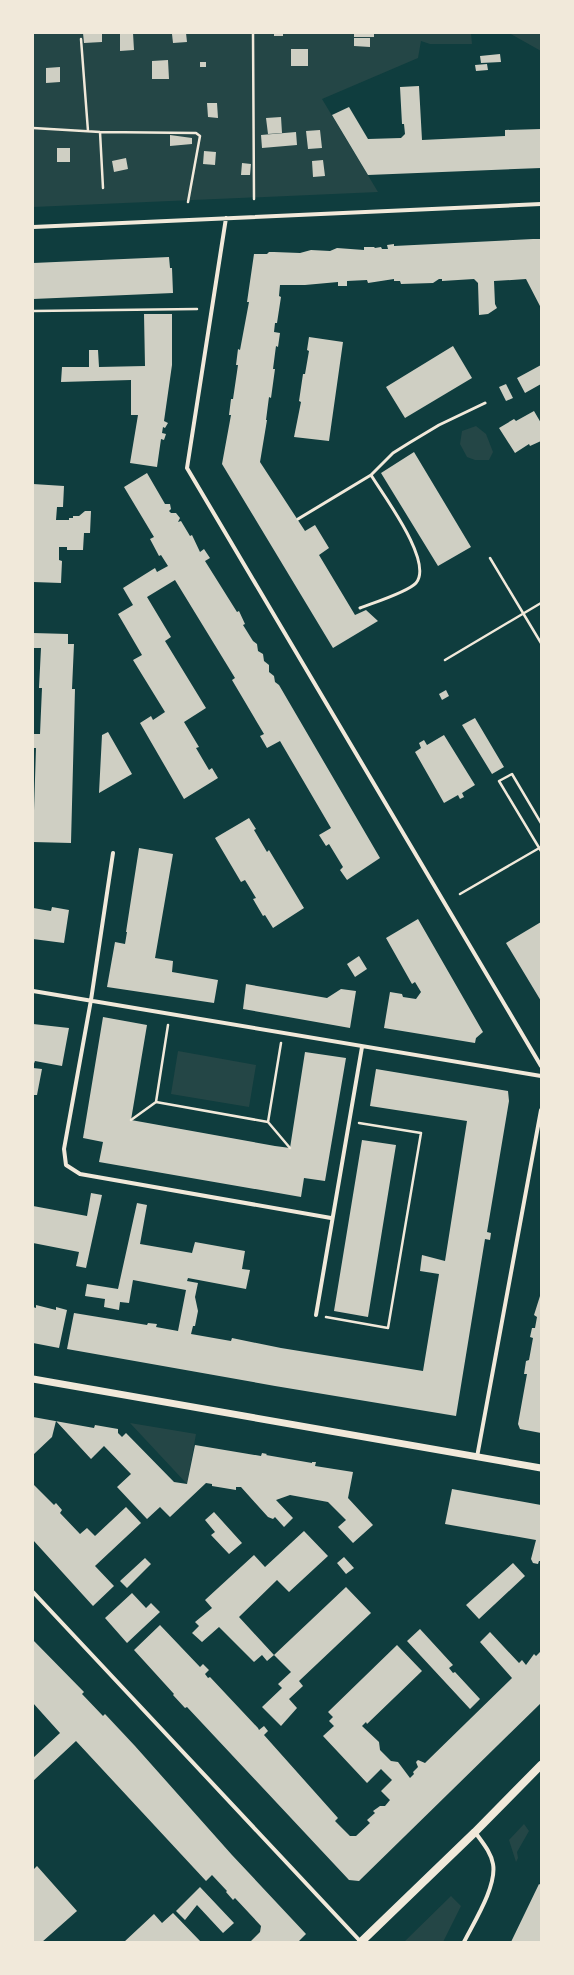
<svg xmlns="http://www.w3.org/2000/svg" width="574" height="1975" viewBox="0 0 574 1975" font-family="'Public Sans',sans-serif">
<style>
.green{fill:#244646}
.building{fill:#cfcfc3}
.lines{fill:none;stroke-linecap:round;stroke-linejoin:round}
.path{stroke:#f1e9da;stroke-width:2.5}
.service{stroke:#f1e9da;stroke-width:3}
.minor{stroke:#f1e9da;stroke-width:4}
.tertiary{stroke:#f1e9da;stroke-width:7}
.secondary{stroke:#f1e9da;stroke-width:8}
</style>
<rect width="100%" height="100%" fill="#0f3d3e"/>
<!-- green -->
<path class="green" d="M 33,33 L 471,33 L 472,44 L 430,44 L 421,41 L 418,58 L 322,99 L 378,192 L 33,207 Z
M 509,33 L 541,33 L 541,51 Z
M 476,426 L 486,434 L 493,452 L 489,460 L 475,460 L 467,457 L 460,444 L 462,431 Z
M 178,1051 L 256,1065 L 249,1107 L 171,1094 Z
M 130,1423 L 196,1434 L 187,1484 Z
M 524,1824 L 529,1831 L 517,1852 L 518,1858 L 516,1862 L 509,1840 Z
M 451,1896 L 461,1906 L 443,1942 L 404,1942 Z"/>
<!-- building -->
<path class="building" d="M 83,33 L 102,33 L 102,42 L 84,43 Z
M 120,33 L 133,33 L 134,50 L 120,51 Z
M 181,33 L 186,33 L 187,42 L 173,43 L 172,34 Z
M 274,33 L 283,33 L 283,36 L 274,36 Z
M 354,33 L 374,33 L 374,37 L 354,37 Z
M 354,38 L 370,38 L 370,47 L 354,46 Z
M 291,49 L 308,49 L 308,66 L 291,66 Z
M 500,54 L 501,62 L 481,63 L 480,56 Z
M 168,60 L 169,79 L 152,79 L 152,61 Z
M 200,62 L 206,62 L 206,67 L 200,67 Z
M 487,64 L 488,70 L 476,71 L 475,65 Z
M 60,67 L 60,82 L 46,83 L 46,68 Z
M 419,86 L 422,140 L 505,136 L 505,130 L 541,129 L 541,168 L 368,175 L 332,115 L 349,107 L 368,139 L 401,138 L 405,134 L 404,124 L 402,124 L 400,87 Z
M 207,103 L 217,103 L 218,118 L 208,117 Z
M 281,117 L 282,133 L 268,134 L 266,118 Z
M 320,130 L 322,148 L 308,149 L 306,131 Z
M 296,132 L 297,145 L 262,148 L 261,135 Z
M 170,135 L 192,138 L 192,144 L 170,146 Z
M 57,148 L 70,148 L 70,162 L 57,162 Z
M 204,151 L 216,152 L 215,165 L 203,164 Z
M 126,158 L 128,169 L 114,172 L 112,161 Z
M 323,160 L 325,176 L 313,177 L 312,161 Z
M 242,163 L 251,164 L 250,175 L 241,175 Z
M 533,239 L 541,239 L 541,308 L 526,279 L 494,281 L 495,304 L 497,308 L 488,314 L 479,315 L 478,283 L 474,279 L 442,281 L 442,279 L 439,279 L 433,283 L 401,284 L 400,281 L 394,281 L 394,279 L 368,283 L 367,280 L 347,281 L 347,286 L 338,286 L 338,282 L 305,285 L 280,285 L 279,296 L 281,297 L 277,323 L 275,323 L 274,332 L 280,333 L 278,347 L 276,346 L 273,369 L 275,369 L 271,398 L 269,397 L 266,420 L 267,420 L 260,462 L 305,531 L 315,525 L 329,548 L 319,555 L 355,615 L 366,610 L 378,621 L 333,648 L 222,464 L 231,415 L 229,415 L 231,399 L 233,399 L 238,365 L 236,365 L 238,349 L 240,350 L 249,302 L 247,302 L 254,254 L 267,254 L 269,252 L 274,252 L 300,253 L 311,250 L 330,251 L 337,248 L 364,250 L 364,247 L 374,247 L 375,248 L 381,247 L 382,249 L 388,249 L 387,245 L 394,244 L 394,246 Z
M 169,257 L 170,268 L 172,268 L 173,293 L 33,299 L 33,263 Z
M 144,314 L 172,314 L 172,365 L 164,421 L 168,423 L 165,428 L 163,427 L 162,433 L 166,434 L 164,440 L 161,439 L 157,467 L 130,463 L 138,415 L 131,415 L 131,380 L 61,382 L 62,367 L 89,367 L 89,350 L 98,350 L 99,367 L 145,366 Z
M 309,337 L 343,342 L 329,441 L 294,437 L 301,402 L 299,401 L 303,374 L 305,374 L 309,351 L 307,350 Z
M 453,346 L 472,378 L 405,418 L 386,387 Z
M 541,365 L 541,384 L 525,393 L 517,378 Z
M 506,384 L 513,398 L 506,401 L 499,387 Z
M 534,411 L 541,423 L 541,441 L 530,446 L 529,444 L 515,453 L 499,428 L 514,419 L 516,421 Z
M 414,452 L 471,547 L 438,566 L 381,473 Z
M 147,473 L 165,504 L 170,504 L 171,509 L 169,511 L 171,513 L 176,513 L 180,518 L 178,522 L 181,521 L 190,536 L 192,535 L 200,552 L 204,549 L 210,558 L 205,561 L 237,612 L 239,611 L 245,624 L 243,625 L 253,641 L 257,644 L 258,651 L 263,654 L 264,661 L 269,665 L 269,672 L 274,676 L 275,682 L 279,685 L 380,858 L 347,880 L 340,870 L 343,867 L 329,844 L 326,846 L 319,835 L 331,828 L 280,741 L 267,748 L 260,736 L 264,734 L 232,680 L 235,678 L 175,580 L 147,597 L 171,637 L 165,641 L 206,708 L 184,722 L 199,747 L 196,748 L 209,770 L 212,768 L 218,778 L 184,799 L 140,723 L 151,716 L 153,720 L 165,712 L 133,660 L 142,655 L 118,614 L 133,605 L 123,588 L 155,568 L 157,572 L 168,566 L 161,555 L 159,556 L 150,539 L 154,537 L 124,487 Z
M 33,484 L 64,486 L 63,507 L 57,507 L 56,520 L 69,520 L 69,518 L 73,518 L 73,516 L 79,516 L 85,511 L 91,511 L 90,533 L 84,533 L 83,550 L 67,550 L 67,547 L 59,547 L 59,560 L 62,561 L 61,583 L 33,582 Z
M 33,633 L 68,634 L 68,644 L 74,644 L 72,689 L 75,689 L 71,843 L 33,842 L 36,748 L 33,748 L 33,734 L 40,734 L 42,688 L 39,688 L 41,648 L 33,648 Z
M 446,690 L 449,696 L 442,700 L 439,694 Z
M 475,718 L 504,767 L 492,774 L 462,725 Z
M 108,732 L 132,774 L 99,793 L 102,735 Z
M 444,735 L 475,785 L 462,793 L 464,797 L 460,799 L 458,795 L 444,803 L 415,752 L 421,748 L 419,743 L 424,740 L 427,745 Z
M 249,818 L 256,829 L 254,830 L 267,852 L 269,850 L 304,908 L 273,928 L 265,915 L 263,916 L 253,899 L 256,898 L 245,880 L 241,882 L 215,838 Z
M 139,848 L 173,854 L 155,958 L 173,961 L 172,972 L 218,980 L 214,1003 L 107,987 L 115,942 L 125,944 L 127,932 L 126,932 Z
M 52,907 L 69,910 L 64,943 L 33,939 L 33,908 L 51,911 Z
M 418,919 L 483,1032 L 476,1038 L 475,1043 L 384,1028 L 390,992 L 402,994 L 403,997 L 416,999 L 421,992 L 415,982 L 412,984 L 386,938 Z
M 541,922 L 541,1001 L 506,943 Z
M 359,956 L 367,969 L 355,977 L 347,964 Z
M 246,984 L 327,998 L 341,989 L 356,991 L 350,1028 L 243,1009 Z
M 103,1017 L 147,1025 L 131,1120 L 275,1146 L 290,1148 L 305,1052 L 346,1058 L 325,1181 L 304,1178 L 301,1197 L 99,1162 L 103,1142 L 83,1138 Z
M 33,1024 L 69,1028 L 62,1066 L 35,1061 L 33,1066 Z
M 33,1068 L 42,1069 L 37,1095 L 33,1095 Z
M 376,1069 L 508,1091 L 509,1101 L 487,1232 L 491,1233 L 490,1240 L 485,1239 L 456,1416 L 275,1386 L 67,1349 L 74,1313 L 147,1325 L 148,1323 L 157,1324 L 156,1327 L 178,1331 L 186,1290 L 133,1280 L 129,1303 L 120,1302 L 119,1310 L 104,1307 L 105,1299 L 85,1296 L 87,1284 L 118,1289 L 137,1203 L 147,1205 L 140,1244 L 192,1253 L 195,1242 L 245,1251 L 242,1269 L 250,1270 L 246,1289 L 188,1278 L 187,1281 L 198,1283 L 195,1297 L 198,1311 L 195,1326 L 193,1326 L 191,1334 L 231,1341 L 232,1338 L 281,1348 L 423,1371 L 439,1274 L 420,1271 L 422,1255 L 445,1261 L 467,1121 L 370,1106 Z
M 362,1140 L 396,1145 L 368,1317 L 334,1311 Z
M 91,1193 L 102,1195 L 86,1268 L 76,1266 L 79,1252 L 33,1243 L 33,1206 L 87,1216 Z
M 540,1296 L 541,1296 L 541,1433 L 520,1429 L 518,1424 L 527,1374 L 524,1374 L 526,1361 L 529,1360 L 533,1338 L 530,1337 L 532,1328 L 535,1328 L 537,1317 L 534,1315 Z
M 36,1305 L 56,1310 L 56,1307 L 67,1310 L 59,1348 L 33,1343 L 33,1307 L 36,1308 Z
M 33,1417 L 94,1428 L 95,1425 L 118,1429 L 118,1433 L 122,1437 L 126,1433 L 174,1482 L 187,1484 L 195,1445 L 261,1456 L 262,1453 L 267,1454 L 266,1455 L 312,1463 L 312,1462 L 316,1462 L 315,1466 L 353,1472 L 348,1498 L 373,1525 L 353,1543 L 338,1527 L 346,1520 L 328,1502 L 290,1495 L 276,1500 L 293,1518 L 284,1527 L 275,1517 L 273,1519 L 268,1517 L 241,1487 L 236,1487 L 236,1490 L 212,1486 L 212,1484 L 206,1483 L 170,1517 L 160,1507 L 147,1519 L 117,1487 L 131,1474 L 104,1446 L 91,1459 L 56,1421 L 52,1437 L 34,1454 Z
M 33,1484 L 54,1505 L 56,1503 L 62,1510 L 60,1513 L 80,1534 L 87,1528 L 95,1536 L 126,1507 L 141,1523 L 95,1566 L 114,1586 L 93,1606 L 33,1540 Z
M 452,1489 L 541,1505 L 541,1561 L 539,1561 L 538,1564 L 533,1563 L 531,1559 L 536,1540 L 445,1524 Z
M 214,1512 L 242,1543 L 229,1554 L 211,1535 L 215,1532 L 205,1520 Z
M 304,1531 L 328,1556 L 289,1592 L 277,1580 L 239,1617 L 274,1655 L 267,1661 L 262,1655 L 254,1662 L 219,1627 L 202,1642 L 192,1633 L 199,1626 L 195,1622 L 212,1608 L 205,1600 L 254,1555 L 265,1567 Z
M 344,1557 L 354,1568 L 346,1574 L 337,1563 Z
M 145,1558 L 151,1564 L 127,1588 L 120,1581 Z
M 513,1563 L 525,1576 L 479,1619 L 466,1605 Z
M 346,1587 L 371,1613 L 299,1681 L 303,1686 L 289,1699 L 297,1708 L 281,1726 L 262,1707 L 282,1688 L 278,1684 L 291,1672 L 274,1655 Z
M 132,1593 L 146,1608 L 151,1603 L 160,1612 L 127,1643 L 105,1618 Z
M 160,1625 L 200,1667 L 203,1664 L 209,1670 L 205,1674 L 208,1678 L 210,1677 L 258,1728 L 259,1730 L 264,1726 L 268,1731 L 264,1735 L 338,1818 L 335,1821 L 350,1836 L 356,1836 L 370,1823 L 367,1820 L 375,1813 L 373,1811 L 380,1806 L 385,1806 L 390,1800 L 381,1791 L 392,1780 L 381,1769 L 367,1783 L 323,1736 L 334,1726 L 329,1721 L 333,1717 L 328,1712 L 397,1645 L 422,1671 L 367,1724 L 366,1722 L 362,1726 L 379,1742 L 380,1750 L 391,1761 L 398,1762 L 410,1778 L 414,1774 L 413,1772 L 418,1767 L 416,1762 L 418,1760 L 425,1763 L 512,1678 L 480,1642 L 490,1632 L 519,1663 L 522,1660 L 526,1665 L 534,1654 L 536,1656 L 541,1651 L 541,1703 L 359,1881 L 349,1880 L 187,1707 L 185,1708 L 173,1695 L 174,1694 L 134,1650 Z
M 420,1629 L 453,1665 L 449,1668 L 453,1673 L 455,1672 L 480,1699 L 470,1709 L 407,1641 Z
M 33,1640 L 84,1692 L 82,1694 L 103,1716 L 105,1714 L 135,1746 L 232,1855 L 306,1934 L 298,1942 L 252,1942 L 251,1941 L 260,1932 L 261,1926 L 235,1898 L 233,1900 L 226,1892 L 227,1891 L 212,1875 L 206,1881 L 76,1741 L 33,1781 L 33,1758 L 60,1733 L 33,1703 Z
M 37,1866 L 77,1911 L 42,1942 L 33,1941 L 33,1870 Z
M 539,1884 L 541,1885 L 541,1942 L 511,1942 Z
M 200,1887 L 234,1923 L 223,1933 L 197,1905 L 185,1920 L 176,1911 Z
M 173,1913 L 201,1942 L 124,1942 L 154,1914 L 162,1923 Z"/>
<g class="lines">
<!-- path -->
<path class="path" d="M 253,33 L 254,199
M 81,39 L 88,131
M 33,128 L 100,132 L 196,133 L 200,136 L 188,202
M 100,132 L 103,188
M 33,311 L 197,309
M 490,558 L 541,643
M 445,660 L 541,603
M 541,823 L 512,774 L 499,781 L 541,851
M 460,894 L 541,847
M 168,1025 L 156,1102 L 268,1122 L 281,1043
M 131,1120 L 156,1102
M 268,1122 L 290,1148
M 326,1317 L 388,1328 L 421,1133 L 359,1123"/>
<!-- service -->
<path class="service" d="M 298,519 L 371,475 L 393,453 L 409,443 L 439,425 L 485,403
M 360,608 C 373,603 408,592 416,583 C 434,562 383,495 371,475"/>
<!-- minor -->
<path class="minor" d="M 226,218 L 187,468 L 541,1066
M 33,227 L 541,204
M 113,853 L 91,1000 L 64,1149 L 66,1165 L 80,1174 L 331,1218
M 33,991 L 541,1076
M 316,1315 L 362,1047
M 477,1457 L 541,1110
M 33,1592 L 361,1942
M 464,1942 C 474,1922 497,1886 493,1864 C 491,1852 482,1842 475,1832"/>
<!-- tertiary -->
<path class="tertiary" d="M 33,1379 L 541,1468"/>
<!-- secondary -->
<path class="secondary" d="M 361,1942 L 475,1832 L 541,1765"/>
</g>
<!-- border -->
<rect width="574" height="1975" fill="none" stroke="#f1e9da" stroke-width="68"/>
</svg>
